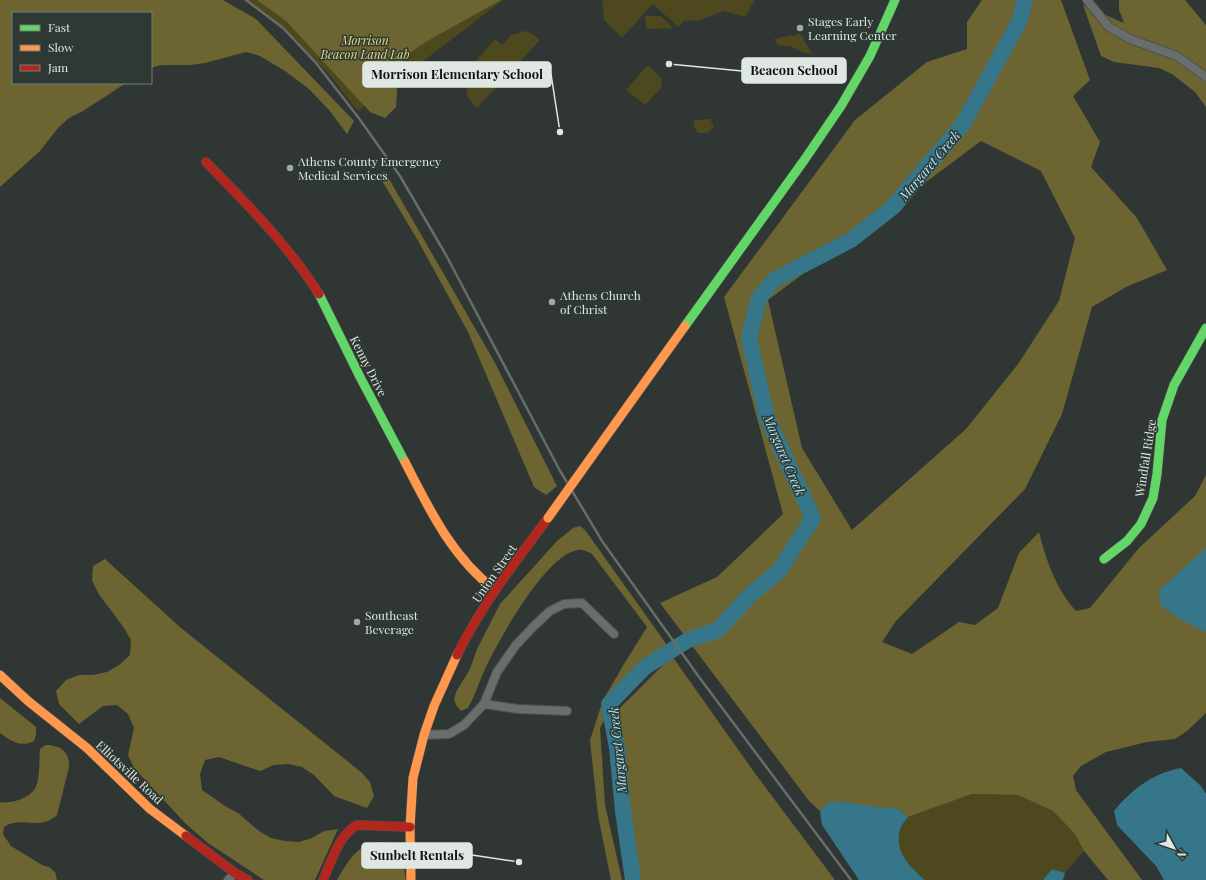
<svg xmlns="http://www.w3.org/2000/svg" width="1206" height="880" viewBox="0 0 1206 880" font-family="'Playfair Display',serif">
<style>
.green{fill:#4e481e}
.forest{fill:#6c6431;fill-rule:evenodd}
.water{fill:#35768a}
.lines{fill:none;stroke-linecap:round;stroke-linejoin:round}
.river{stroke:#35768a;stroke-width:16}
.street-casing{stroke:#4c524f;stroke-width:10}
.fast-casing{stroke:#4c524f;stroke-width:10}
.slow-casing{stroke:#4c524f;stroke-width:10}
.jam-casing{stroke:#4c524f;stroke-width:10}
.street{stroke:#696d6b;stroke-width:8}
.fast{stroke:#63d668;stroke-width:9}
.slow{stroke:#ff974d;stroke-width:9}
.jam{stroke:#b3261e;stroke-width:9}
.rail{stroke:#676d6a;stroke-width:2.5}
.slow-bridge-casing{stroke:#4c524f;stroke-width:10;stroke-linecap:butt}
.slow-bridge{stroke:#ff974d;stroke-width:9}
.poi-dot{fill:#a2a9a5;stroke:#2d3932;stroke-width:1.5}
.labels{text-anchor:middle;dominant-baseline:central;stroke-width:3;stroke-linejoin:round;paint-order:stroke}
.poi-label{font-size:12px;fill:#dfe7e2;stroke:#2d3932;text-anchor:start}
.park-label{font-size:12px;font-style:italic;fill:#e9da83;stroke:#2d3932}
.street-label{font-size:12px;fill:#dfe7e2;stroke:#2d3932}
.water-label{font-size:13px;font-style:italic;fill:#afe8fe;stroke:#2d3932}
.leader{fill:none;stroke:#dfe7e2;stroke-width:1.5}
.callout-dot{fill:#dfe7e2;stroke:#2d3932;stroke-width:1.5}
.callout{fill:#dfe7e2;stroke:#dfe7e2;stroke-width:1.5}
.callout-label{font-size:13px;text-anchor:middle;font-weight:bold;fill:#111}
</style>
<rect width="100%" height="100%" fill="#303633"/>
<!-- green -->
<path class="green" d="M 243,0 L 503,0 L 358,111 L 327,72 L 283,28 Z
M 602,0 L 755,0 L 745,17 L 723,11 L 701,20 L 684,21 L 678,27 L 653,4 L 622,38 L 604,20 Z
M 645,16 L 661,16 L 673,28 L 646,29 Z
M 525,31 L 531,33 L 540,40 L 477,108 C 461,94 465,83 478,69 L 473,64 L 495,39 L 502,45 L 511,35 Z
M 800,33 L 812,54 L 804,53 L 792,47 L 778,45 L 774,39 L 790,35 L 794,36 Z
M 649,66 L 661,78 L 662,87 L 645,105 L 626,90 L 646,67 Z
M 710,119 L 714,127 L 707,133 L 698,133 L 693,126 L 695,120 Z
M 972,794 L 1018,795 L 1053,811 L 1074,833 L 1084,851 L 1065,873 L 1052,869 L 1043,880 L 925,880 L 912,869 L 903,858 L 898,844 L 900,829 L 908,817 Z"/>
<!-- forest -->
<path class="forest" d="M 0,0 L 223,0 L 256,19 L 354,121 L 347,134 L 329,110 L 309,89 L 285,71 L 260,56 L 246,52 L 205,63 L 190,65 L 161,65 L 151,68 L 151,13 L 13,13 L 13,83 L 126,83 L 83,111 L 69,118 L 58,128 L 40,151 L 0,187 Z
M 257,0 L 501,0 L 431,39 L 415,49 L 403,60 L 398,75 L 396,107 L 385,118 L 370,112 L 286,21 Z
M 982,0 L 1061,0 L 1090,80 L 1073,96 L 1100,142 L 1091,167 L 1137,218 L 1167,270 L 1126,287 L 1092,307 L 1062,414 L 1025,489 L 896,621 L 882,642 L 912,654 L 959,622 L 975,625 L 998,608 L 1019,553 L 1039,532 C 1046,560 1056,589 1076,611 L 1090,608 L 1139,548 L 1195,496 L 1206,475 L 1206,713 L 1187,731 L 1175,739 L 1147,742 L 1106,752 L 1081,766 L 1073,776 L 1076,790 L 1142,880 L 1108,880 L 1084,851 L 1074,833 L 1053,811 L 1018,795 L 972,794 L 908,817 L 897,808 L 884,808 L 830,802 L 820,811 L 809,801 L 660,603 L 717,577 L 783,514 L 724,297 L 855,120 L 927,62 L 967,49 L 967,22 ZM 981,141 L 1041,171 L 1075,238 L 1059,301 L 1018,364 L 966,429 L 852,530 L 802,448 L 768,300 Z
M 1119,0 L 1185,0 L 1206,25 L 1206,107 L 1195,92 L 1172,74 L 1159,68 L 1114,62 L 1101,56 L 1083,5 L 1124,23 L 1119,10 Z
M 385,172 L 494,361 L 557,486 L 546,495 L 534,487 L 468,332 L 417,239 L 378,174 Z
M 580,526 L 585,530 L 667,645 L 640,677 L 616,697 L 600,728 L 605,805 L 622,880 L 611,880 L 598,815 L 590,740 L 603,700 L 624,664 L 647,627 L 592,554 C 588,552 583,549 578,550 C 546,554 498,641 485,669 C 479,682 475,696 468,708 L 461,711 L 456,705 L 454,699 L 456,692 L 470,669 L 477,649 L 500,604 L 557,541 L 573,528 Z
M 105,559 L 181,628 L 361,772 L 370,782 L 374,796 L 367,808 L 334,796 L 314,775 L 302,767 L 288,764 L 274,765 L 260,771 L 219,757 L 205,760 L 200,774 L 202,790 L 225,806 L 238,813 L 259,831 L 271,838 L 285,841 L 299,842 L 312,838 L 324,831 L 338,829 L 315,880 L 264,880 L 208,843 L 186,824 L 134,768 L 128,755 L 134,728 L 128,714 L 117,705 L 103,706 L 79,724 L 59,704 L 56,691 L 66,680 L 79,675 L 93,675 L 107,672 L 119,665 L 130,655 L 131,640 L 124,628 L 98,593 L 92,580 L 93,566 Z
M 672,656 L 754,772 L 835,880 L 637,880 L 615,731 L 611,717 Z
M 0,698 L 36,727 L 36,734 L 34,741 C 21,748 11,741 0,733 Z
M 46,745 C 60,745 70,752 69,767 L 57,815 C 39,832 22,815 4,827 L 3,834 L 11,846 L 42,865 L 49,867 L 55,872 L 57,880 L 0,880 L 0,802 C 12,804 33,798 37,784 C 40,773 39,760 40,749 Z
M 380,842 L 394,844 L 402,856 L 406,880 L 337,880 C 344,868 353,851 367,845 C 371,843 375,843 380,842 Z"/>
<!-- water -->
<path class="water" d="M 1206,548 L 1206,632 C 1188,623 1174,618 1160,604 L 1159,590 Z
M 1181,768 L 1201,786 L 1206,794 L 1206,880 L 1164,880 L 1156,866 L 1117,825 L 1114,811 C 1132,789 1153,773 1181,768 Z
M 830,802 L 843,802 L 884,808 L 897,808 L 908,817 C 905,821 901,826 900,830 C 894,852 910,867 925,880 L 859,880 L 822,825 L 820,811 Z
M 1052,869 L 1065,873 L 1063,880 L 1043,880 Z"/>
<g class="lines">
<!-- river -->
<path class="river" d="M 633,880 L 623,811 L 617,748 L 609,704 L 645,667 L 688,640 L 718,630 L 750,595 L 779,571 L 813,518 L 767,418 L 749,338 L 759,298 L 774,280 L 851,240 L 893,207 L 963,124 L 1019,22 L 1025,0"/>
<!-- street casing -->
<g class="street-casing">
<path id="street" d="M 1087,0 L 1109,27 L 1130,39 L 1177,56 L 1206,77
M 484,704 L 518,709 L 567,711
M 424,735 L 449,734 L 464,725 L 484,704 L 497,672 L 516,645 L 534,626 L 550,611 L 564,604 L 582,603 L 614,634
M 228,880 L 235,873"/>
</g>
<!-- fast casing -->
<g class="fast-casing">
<path id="fast" d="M 319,294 L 360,377 L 405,462
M 685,326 L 805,159 L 841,106 L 870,56 L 895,0
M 1104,559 L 1127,541 L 1141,524 L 1153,498 L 1157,474 L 1162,420 L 1174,385 L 1206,328"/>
</g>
<!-- slow casing -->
<g class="slow-casing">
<path id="slow" d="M 590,459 L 685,326
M 405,462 C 429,509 452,557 495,590
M 0,675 L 28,701 L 87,748 L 150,809 L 186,836
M 411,880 L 410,827 L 413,778 L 424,735 L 434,706 L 457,655"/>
</g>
<!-- jam casing -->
<g class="jam-casing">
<path id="jam" d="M 206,162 C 247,204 288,245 319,294
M 457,655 C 481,606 515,562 548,518
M 186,836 L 235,873 L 248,880
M 323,880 C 332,861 338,836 357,825 L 410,827"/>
</g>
<!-- street -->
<use href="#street" class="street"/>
<!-- fast -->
<use href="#fast" class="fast"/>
<!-- slow -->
<use href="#slow" class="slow"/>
<!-- jam -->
<use href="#jam" class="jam"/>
<!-- rail -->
<path class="rail" d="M 246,0 L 283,28 L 316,63 L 358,117 L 400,176 L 446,255 L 559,469 L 602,541 L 699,677 L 851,880"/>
<!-- slow-bridge casing -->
<g class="slow-bridge-casing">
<path id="slow-bridge" d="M 548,518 L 590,459"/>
</g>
<!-- slow-bridge -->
<use href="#slow-bridge" class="slow-bridge"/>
</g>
<!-- markers -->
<g class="poi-dot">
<circle cx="800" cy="28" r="4"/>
<circle cx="290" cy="168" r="4"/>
<circle cx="552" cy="302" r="4"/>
<circle cx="357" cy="622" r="4"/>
</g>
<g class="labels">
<!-- poi labels -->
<g class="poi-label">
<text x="808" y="21">Stages Early<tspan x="808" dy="14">Learning Center</tspan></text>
<text x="298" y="161">Athens County Emergency<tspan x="298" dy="14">Medical Services</tspan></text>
<text x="560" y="295">Athens Church<tspan x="560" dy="14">of Christ</tspan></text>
<text x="365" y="615">Southeast<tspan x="365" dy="14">Beverage</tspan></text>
</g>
<!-- park labels -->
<g class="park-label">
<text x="365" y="40">Morrison<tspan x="365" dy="14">Beacon Land Lab</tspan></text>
</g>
<!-- street labels -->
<g class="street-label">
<text transform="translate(369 366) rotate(63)">Kenny Drive</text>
<text transform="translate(1145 458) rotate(-81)">Windfall Ridge</text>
<text transform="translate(494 573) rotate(-55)">Union Street</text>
<text transform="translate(130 772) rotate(43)">Elliotsville Road</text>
</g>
<!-- water labels -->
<g class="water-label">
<text transform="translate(929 165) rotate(-50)">Margaret Creek</text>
<text transform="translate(785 455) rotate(67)">Margaret Creek</text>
<text transform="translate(617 750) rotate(-96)">Margaret Creek</text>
</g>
</g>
<!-- callouts -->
<path class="leader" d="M669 64L742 71M560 132L551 74M519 862L472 855"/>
<g class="callout-dot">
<circle cx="669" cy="64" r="4"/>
<circle cx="560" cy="132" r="4"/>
<circle cx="519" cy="862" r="4"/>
</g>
<g class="callout">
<rect x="742" y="58" width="104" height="25" rx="4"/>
<rect x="363" y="62" width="188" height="25" rx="4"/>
<rect x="362" y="843" width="110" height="25" rx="4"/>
</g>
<g class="callout-label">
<text x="794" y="75">Beacon School</text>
<text x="457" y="79">Morrison Elementary School</text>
<text x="417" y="860">Sunbelt Rentals</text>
</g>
<!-- legend -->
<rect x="12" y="12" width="140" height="72" fill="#2d3932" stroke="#747f78"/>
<rect x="20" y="25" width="20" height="6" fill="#63d668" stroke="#747f78"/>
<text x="48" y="32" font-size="12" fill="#dfe7e2">Fast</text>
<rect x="20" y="45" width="20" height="6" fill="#ff974d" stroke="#747f78"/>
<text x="48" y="52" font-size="12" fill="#dfe7e2">Slow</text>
<rect x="20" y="65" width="20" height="6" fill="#b3261e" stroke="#747f78"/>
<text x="48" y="72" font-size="12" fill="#dfe7e2">Jam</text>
<!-- north arrow -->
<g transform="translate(1174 848) rotate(130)" stroke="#2d3932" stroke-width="3" paint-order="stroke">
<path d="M0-3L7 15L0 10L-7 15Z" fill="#dfe7e2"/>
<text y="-6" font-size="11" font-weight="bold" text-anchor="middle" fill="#dfe7e2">N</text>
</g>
</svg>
